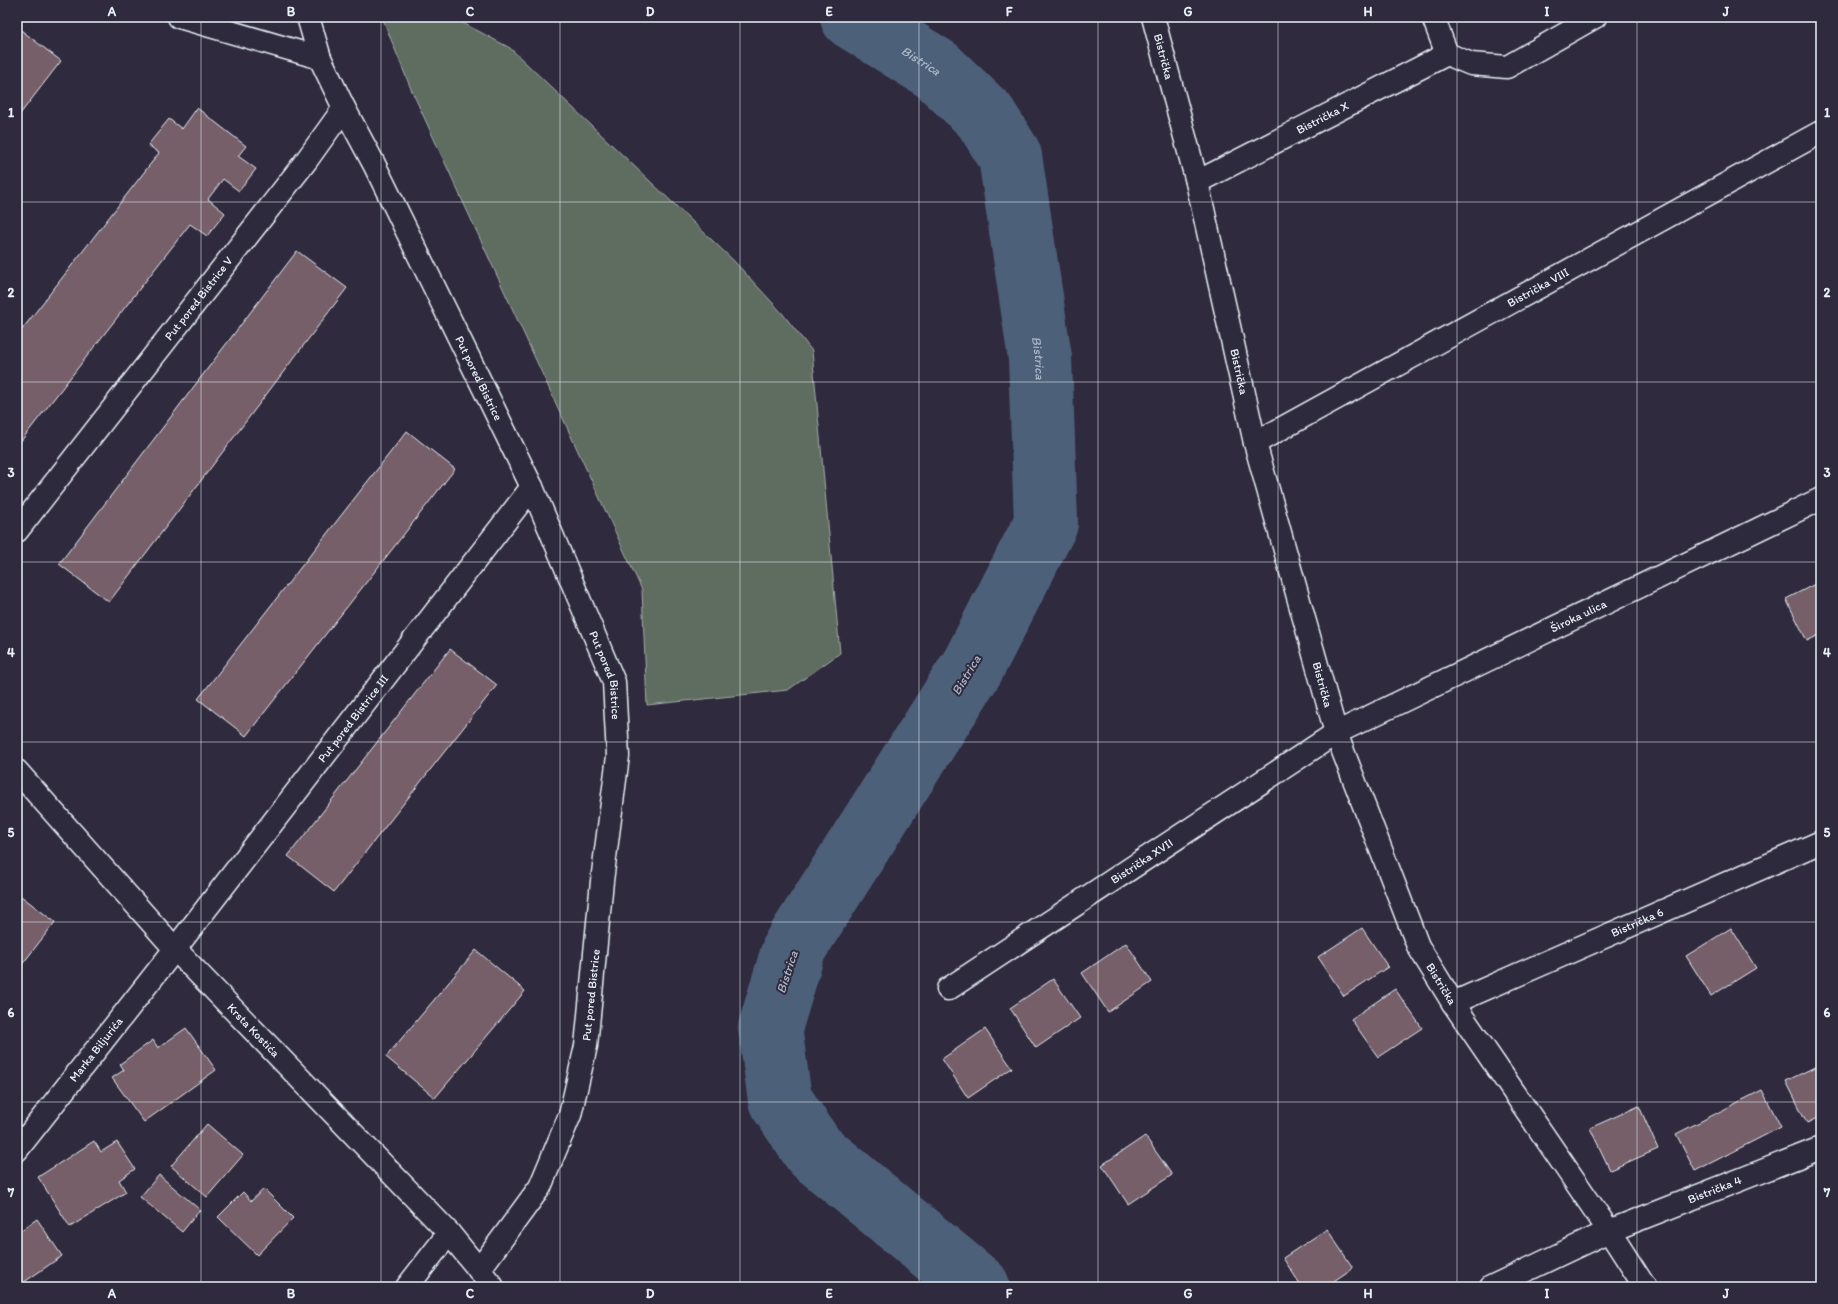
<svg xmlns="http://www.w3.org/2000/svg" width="1838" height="1304" viewBox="0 0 1838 1304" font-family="Itim,sans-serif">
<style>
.green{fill:#5f6c61;stroke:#a4aeac}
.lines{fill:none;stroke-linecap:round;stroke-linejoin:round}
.river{stroke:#4e617a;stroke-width:64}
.building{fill:#765e68;stroke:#e8f1f8}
.minor-casing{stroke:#e8f1f8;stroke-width:25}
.minor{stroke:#2f2a3d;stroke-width:22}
.grid{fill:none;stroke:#e8f1f8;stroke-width:1;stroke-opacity:0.55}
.labels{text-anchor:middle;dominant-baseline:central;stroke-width:4;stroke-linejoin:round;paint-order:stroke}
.street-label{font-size:12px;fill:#e8f1f8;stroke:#2f2a3d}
.water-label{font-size:13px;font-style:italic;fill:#aab7c6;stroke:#2f2a3d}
.neatline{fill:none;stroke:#e8f1f8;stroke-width:1.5}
.grid-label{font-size:13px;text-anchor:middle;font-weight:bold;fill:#e8f1f8}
</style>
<rect width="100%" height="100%" fill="#2f2a3d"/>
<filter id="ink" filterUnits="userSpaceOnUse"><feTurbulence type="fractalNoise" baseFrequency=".025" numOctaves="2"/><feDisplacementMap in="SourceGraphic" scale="8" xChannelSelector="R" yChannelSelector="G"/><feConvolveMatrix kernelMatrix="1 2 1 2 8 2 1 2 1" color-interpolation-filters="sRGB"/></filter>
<g filter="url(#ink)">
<!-- green -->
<path class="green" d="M 382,17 L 452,17 L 510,48 L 734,261 L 782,313 L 812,351 L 840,653 L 788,690 L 647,705 L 642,590 L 411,89 Z"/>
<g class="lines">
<!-- river -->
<path class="river" id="s1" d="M 852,17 L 937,70 L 985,116 L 1010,156 L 1040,358 L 1046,523 L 973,666 L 794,948 L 770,1028 L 780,1100 L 814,1151 L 978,1287"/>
</g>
<!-- building -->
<path class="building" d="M 17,27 L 61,61 L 17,118 Z
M 197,108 L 246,146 L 238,156 L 256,169 L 239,191 L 223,179 L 208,199 L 225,213 L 207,236 L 190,224 L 17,446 L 17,336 L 159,153 L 148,145 L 169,119 L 182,129 Z
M 297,251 L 347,288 L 109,602 L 59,564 Z
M 407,431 L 455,469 L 246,736 L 198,699 Z
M 1821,581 L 1821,634 L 1807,641 L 1786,599 Z
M 450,649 L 497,685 L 334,892 L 288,856 Z
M 17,893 L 55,922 L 17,971 Z
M 1362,928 L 1388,967 L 1344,996 L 1318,957 Z
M 1731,928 L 1756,968 L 1711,996 L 1686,956 Z
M 1126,943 L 1152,982 L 1108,1012 L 1082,973 Z
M 476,950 L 525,991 L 435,1098 L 386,1057 Z
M 1053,979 L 1080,1018 L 1036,1048 L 1010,1008 Z
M 1395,989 L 1422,1028 L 1378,1057 L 1351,1019 Z
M 186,1028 L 216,1070 L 144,1122 L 112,1078 L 124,1070 L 120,1064 L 153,1040 L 158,1048 Z
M 985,1029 L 1012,1068 L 968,1098 L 942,1059 Z
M 1821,1064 L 1821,1116 L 1807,1123 L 1786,1081 Z
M 1762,1090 L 1781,1127 L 1695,1171 L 1676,1134 Z
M 1639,1106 L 1658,1149 L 1610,1170 L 1590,1128 Z
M 207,1124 L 243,1155 L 207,1197 L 171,1166 Z
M 1145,1136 L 1172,1175 L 1128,1204 L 1102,1165 Z
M 94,1141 L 101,1152 L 117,1142 L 135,1169 L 119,1180 L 126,1192 L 70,1227 L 38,1177 Z
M 159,1175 L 200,1210 L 182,1232 L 140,1197 Z
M 264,1189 L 293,1218 L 257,1255 L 218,1217 L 243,1192 L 251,1201 Z
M 37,1219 L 62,1256 L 17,1287 L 17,1233 Z
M 1327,1229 L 1353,1268 L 1325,1287 L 1302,1287 L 1283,1258 Z"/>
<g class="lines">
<!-- minor casing -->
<g class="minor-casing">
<g id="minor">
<path d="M 179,17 L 320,58"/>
<path id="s2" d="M 1153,17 L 1197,182 L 1255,443 L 1336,733 L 1418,946 L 1453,1003 L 1609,1231 L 1645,1287"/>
<path d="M 1433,17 L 1447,54"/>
<path id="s3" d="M 344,108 L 374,164 L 532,487 L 614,682 L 618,756 L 602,881 L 586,1046 L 570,1115 L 540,1187 L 479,1270"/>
<path id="s4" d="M 1197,182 L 1447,54 L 1471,64 L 1507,67 L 1595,17"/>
<path id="s5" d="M 1255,443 L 1821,132"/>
<path id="s6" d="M 17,531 L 306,161 L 344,108 L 320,58 L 308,17"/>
<path id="s7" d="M 17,771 L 175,949 L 449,1233 L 493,1287"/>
<path id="s8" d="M 948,989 L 1336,733 L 1821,499"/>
<path id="s9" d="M 1453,1003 L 1821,842"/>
<path id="s10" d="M 17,1150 L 175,949 L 532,487"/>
<path d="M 407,1287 L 449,1233"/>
<path id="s11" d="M 1491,1287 L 1609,1231 L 1821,1148"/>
</g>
</g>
<!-- minor -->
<use href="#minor" class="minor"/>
</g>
</g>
<!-- grid -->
<path class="grid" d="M 201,17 L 201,1287M 381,17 L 381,1287M 560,17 L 560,1287M 740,17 L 740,1287M 919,17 L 919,1287M 1098,17 L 1098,1287M 1278,17 L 1278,1287M 1457,17 L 1457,1287M 1637,17 L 1637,1287M 17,202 L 1821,202M 17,382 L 1821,382M 17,562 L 1821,562M 17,742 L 1821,742M 17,922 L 1821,922M 17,1102 L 1821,1102"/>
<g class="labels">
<!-- street labels -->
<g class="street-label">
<text stroke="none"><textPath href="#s2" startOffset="41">Bistrička</textPath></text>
<text stroke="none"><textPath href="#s4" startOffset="141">Bistrička X</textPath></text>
<text stroke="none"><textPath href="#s5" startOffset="323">Bistrička VIII</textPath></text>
<text stroke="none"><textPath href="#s6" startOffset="295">Put pored Bistrice V</textPath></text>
<text stroke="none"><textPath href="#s2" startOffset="365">Bistrička</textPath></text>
<text stroke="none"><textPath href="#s3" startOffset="302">Put pored Bistrice</textPath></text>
<text stroke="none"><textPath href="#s8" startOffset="734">Široka ulica</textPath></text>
<text stroke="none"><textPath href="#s3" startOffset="626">Put pored Bistrice</textPath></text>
<text stroke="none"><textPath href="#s2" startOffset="689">Bistrička</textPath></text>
<text stroke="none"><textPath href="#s10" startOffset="547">Put pored Bistrice III</textPath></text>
<text stroke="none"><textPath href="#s8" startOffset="232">Bistrička XVII</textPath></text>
<text stroke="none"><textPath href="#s9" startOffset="201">Bistrička 6</textPath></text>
<text stroke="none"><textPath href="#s2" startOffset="1012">Bistrička</textPath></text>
<text transform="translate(591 995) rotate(-84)">Put pored Bistrice</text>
<text stroke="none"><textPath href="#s7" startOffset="351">Krsta Kostića</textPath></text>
<text stroke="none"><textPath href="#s10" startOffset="128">Marka Biljurića</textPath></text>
<text stroke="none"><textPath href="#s11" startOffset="244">Bistrička 4</textPath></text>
</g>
<!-- water labels -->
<g class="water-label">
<text stroke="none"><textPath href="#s1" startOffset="82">Bistrica</textPath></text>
<text stroke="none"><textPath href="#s1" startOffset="418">Bistrica</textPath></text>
<text transform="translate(966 675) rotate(-59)">Bistrica</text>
<text transform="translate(787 972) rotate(-72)">Bistrica</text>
</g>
</g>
<!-- margin -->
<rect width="1838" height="1304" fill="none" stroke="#2f2a3d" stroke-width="44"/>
<rect x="22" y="22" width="1794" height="1260" class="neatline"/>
<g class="grid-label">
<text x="112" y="16">A</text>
<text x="291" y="16">B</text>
<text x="470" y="16">C</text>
<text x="650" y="16">D</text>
<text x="829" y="16">E</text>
<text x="1009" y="16">F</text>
<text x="1188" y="16">G</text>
<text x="1368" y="16">H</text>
<text x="1547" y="16">I</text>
<text x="1726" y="16">J</text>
<text x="11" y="117">1</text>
<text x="1827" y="117">1</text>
<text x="11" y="297">2</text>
<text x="1827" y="297">2</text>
<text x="11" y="477">3</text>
<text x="1827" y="477">3</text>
<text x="11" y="657">4</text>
<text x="1827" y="657">4</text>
<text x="11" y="837">5</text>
<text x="1827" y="837">5</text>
<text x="11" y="1017">6</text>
<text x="1827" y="1017">6</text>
<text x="11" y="1197">7</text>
<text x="1827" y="1197">7</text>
<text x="112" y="1298">A</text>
<text x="291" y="1298">B</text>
<text x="470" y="1298">C</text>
<text x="650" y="1298">D</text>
<text x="829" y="1298">E</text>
<text x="1009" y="1298">F</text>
<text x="1188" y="1298">G</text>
<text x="1368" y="1298">H</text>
<text x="1547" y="1298">I</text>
<text x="1726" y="1298">J</text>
</g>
</svg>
